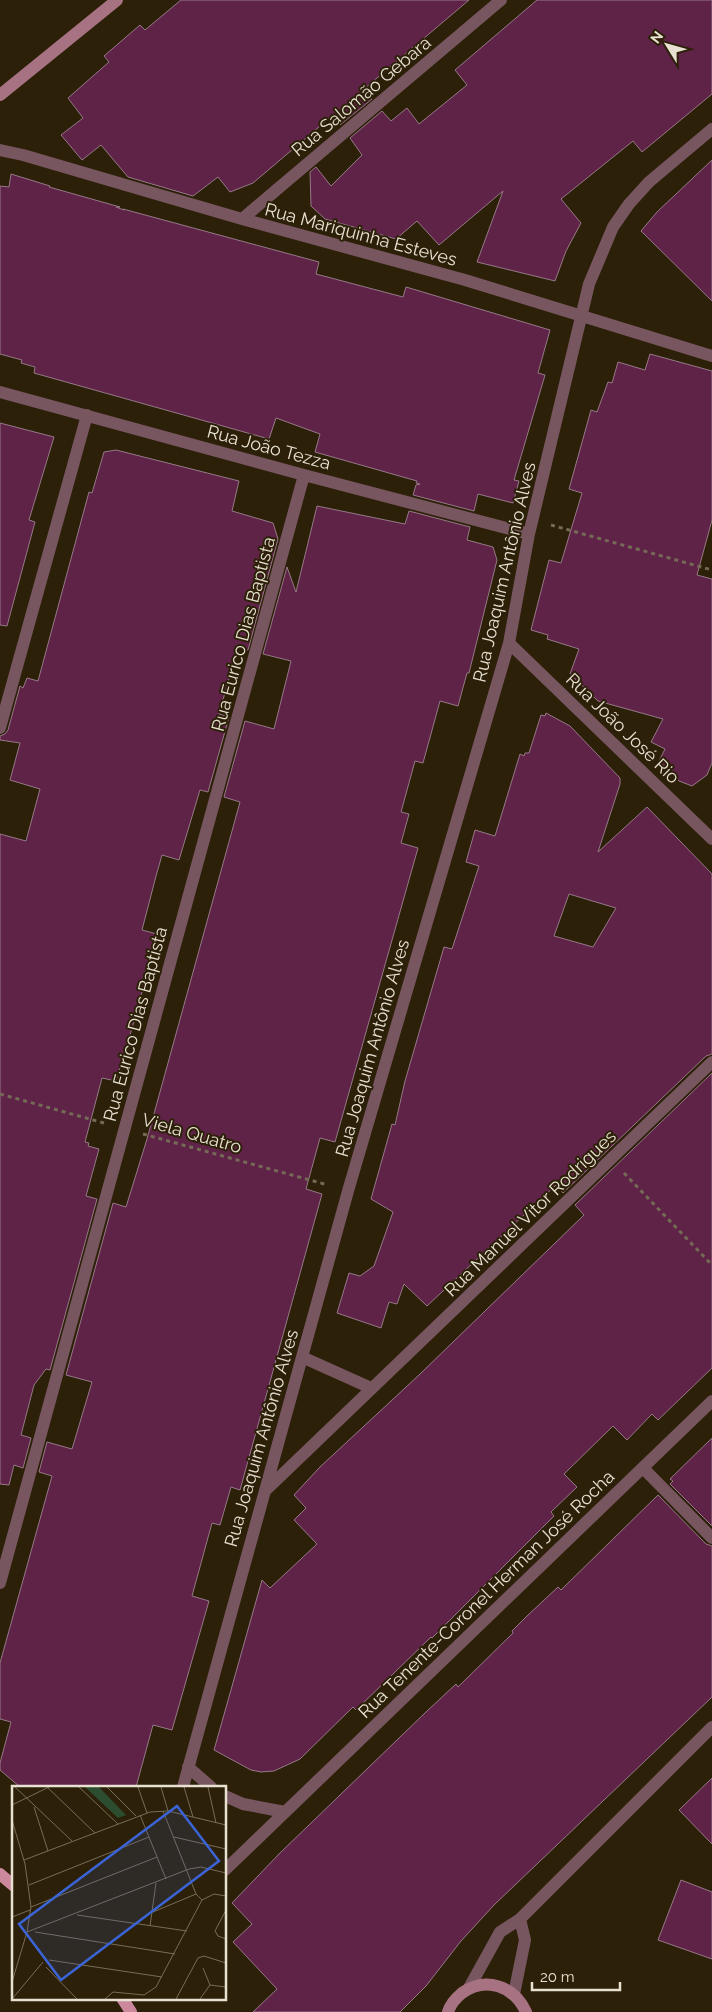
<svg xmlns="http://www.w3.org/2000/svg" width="712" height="2012" viewBox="0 0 712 2012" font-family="Raleway,sans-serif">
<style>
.building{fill:#602348;stroke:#957987;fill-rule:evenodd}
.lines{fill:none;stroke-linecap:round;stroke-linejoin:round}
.path{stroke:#746a55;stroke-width:3;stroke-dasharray:4 4;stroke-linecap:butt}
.lane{stroke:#775660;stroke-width:12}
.street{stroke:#775660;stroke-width:12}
.secondary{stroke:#a77383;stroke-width:12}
.primary{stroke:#cc899e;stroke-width:12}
.labels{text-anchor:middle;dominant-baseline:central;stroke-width:4;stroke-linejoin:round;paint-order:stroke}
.street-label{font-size:18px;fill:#e8e1d2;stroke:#2c2008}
.inset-road{fill:none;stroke:#776d59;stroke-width:1}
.view{fill:#3b64d7;fill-opacity:0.15;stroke:#3b64d7;stroke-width:2.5}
.inset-edge{fill:none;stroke:#e8e1d2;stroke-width:2.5}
</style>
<rect width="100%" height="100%" fill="#2c2008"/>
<!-- building -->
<path class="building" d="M 181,0 L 469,0 L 364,89 L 372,99 L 340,125 L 333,115 L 253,183 L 230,192 L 218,177 L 193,196 L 128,177 L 101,145 L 82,160 L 61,135 L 83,118 L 68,98 L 109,62 L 104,56 L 140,25 L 145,30 Z
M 537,0 L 712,0 L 712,94 L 642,152 L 633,141 L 561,199 L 581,223 L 566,251 L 555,281 L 477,262 L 503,191 L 439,245 L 417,221 L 396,239 L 325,219 L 311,206 L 310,172 L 316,167 L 331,186 L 362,155 L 350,138 L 382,111 L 391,121 L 407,108 L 419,124 L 467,85 L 455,70 Z
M 712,160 L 712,301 L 641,231 L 657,212 Z
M 11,174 L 50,186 L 49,187 L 120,207 L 116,207 L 124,210 L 123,209 L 319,262 L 316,274 L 403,297 L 406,287 L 550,330 L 538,373 L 545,375 L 514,480 L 519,481 L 513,503 L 478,494 L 474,511 L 413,495 L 416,485 L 420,484 L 416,483 L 417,481 L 315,452 L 320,434 L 276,418 L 269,439 L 34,373 L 35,367 L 21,363 L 22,360 L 0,354 L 0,186 L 9,187 Z
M 650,354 L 712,371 L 712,520 L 697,575 L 712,579 L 712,763 L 707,775 L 692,786 L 679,781 L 659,761 L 665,749 L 651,742 L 663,719 L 598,701 L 570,674 L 579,649 L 547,639 L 548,635 L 531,630 L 549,560 L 561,563 L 582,493 L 569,489 L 591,410 L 597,412 L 608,382 L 612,383 L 618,362 L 645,370 Z
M 0,423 L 54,437 L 29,520 L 35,522 L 7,626 L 0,625 Z
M 116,450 L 239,481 L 232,511 L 273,523 L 278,539 L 248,650 L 238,647 L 219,714 L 229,717 L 208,792 L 200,790 L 179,860 L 162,855 L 156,876 L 142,930 L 157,934 L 136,1015 L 116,1081 L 102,1078 L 85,1142 L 89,1143 L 88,1146 L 99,1149 L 86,1196 L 97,1199 L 50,1370 L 46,1369 L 34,1385 L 21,1435 L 31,1438 L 23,1468 L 14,1465 L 9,1485 L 0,1484 L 0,834 L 26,841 L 40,789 L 10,780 L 20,743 L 0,740 L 0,736 L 5,734 L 8,730 L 20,686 L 23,688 L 27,678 L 38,681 L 89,492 L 92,493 L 104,452 Z
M 317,506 L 405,524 L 409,511 L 470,527 L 467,540 L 493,547 L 497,560 L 469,673 L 467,673 L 458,706 L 440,701 L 423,763 L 415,761 L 401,812 L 409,814 L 401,843 L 418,848 L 335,1142 L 320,1138 L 306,1189 L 322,1194 L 240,1490 L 231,1487 L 220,1525 L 212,1523 L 192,1596 L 209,1601 L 172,1730 L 153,1725 L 136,1787 L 20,1787 L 0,1770 L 0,1763 L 11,1722 L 0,1719 L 0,1663 L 52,1476 L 39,1472 L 47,1442 L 72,1449 L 89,1392 L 92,1382 L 66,1375 L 113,1203 L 126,1207 L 147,1139 L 240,802 L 224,797 L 245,721 L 274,729 L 291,661 L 263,654 L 287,567 L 296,592 Z
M 546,713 L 570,726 L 620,778 L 620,784 L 598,852 L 647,807 L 712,874 L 712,1054 L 706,1056 L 563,1193 L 556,1185 L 427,1306 L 404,1284 L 397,1304 L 389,1302 L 381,1328 L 337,1313 L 349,1273 L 360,1276 L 374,1266 L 393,1212 L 371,1199 L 392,1124 L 395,1125 L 405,1081 L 444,947 L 452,949 L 479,866 L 466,862 L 475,830 L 495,836 L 520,754 L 524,756 L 525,753 L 529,753 L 541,715 L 545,716 ZM 569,894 L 616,908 L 593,947 L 554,936 Z
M 712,1073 L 712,1368 L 658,1420 L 652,1414 L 627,1440 L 613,1426 L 564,1474 L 577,1487 L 551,1512 L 554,1516 L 432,1638 L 431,1637 L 356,1710 L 353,1707 L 300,1759 L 274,1771 L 261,1772 L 251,1770 L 214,1750 L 262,1580 L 270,1588 L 317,1544 L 294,1520 L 306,1508 L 294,1495 L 320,1467 L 419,1375 L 584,1215 L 575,1205 Z
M 712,1438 L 712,1526 L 670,1484 L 673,1481 L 670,1479 Z
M 658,1495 L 706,1544 L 712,1546 L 712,1697 L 494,1905 L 461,1941 L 426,1986 L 400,2012 L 253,2012 L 277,1989 L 233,1942 L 252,1924 L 232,1903 L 280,1853 L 426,1712 L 456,1684 L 458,1687 L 513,1633 L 512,1631 L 527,1616 L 558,1587 L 561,1590 Z
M 712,1778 L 712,1844 L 679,1810 Z
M 681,1880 L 712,1892 L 712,1959 L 658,1940 Z"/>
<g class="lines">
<!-- path -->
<path class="path" d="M 551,525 L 712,570
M 0,1094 L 104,1123
M 143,1134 L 328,1185
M 624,1173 L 712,1265"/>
<!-- lane -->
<path class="lane" d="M 643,1468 L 712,1538"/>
<!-- street -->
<path class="street" d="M 0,150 L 23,155 L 242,219 L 465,280 L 712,356
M 242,219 L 501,0
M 0,392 L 304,475 L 529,534
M 509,643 L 712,839
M 0,728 L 87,415
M 302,1357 L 371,1388
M 265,1491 L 712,1062
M 0,1583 L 304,475
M 188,1767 L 211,1787
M 183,1787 L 348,1191 L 509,643 L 529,534 L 589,284 L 613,227 L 629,204 L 649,182 L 712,129
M 225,1796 L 243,1804 L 285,1812
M 225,1870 L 712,1401
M 469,1988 L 500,1932 L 520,1919 L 712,1727
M 514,1994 L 525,1940 L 520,1919"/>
<!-- secondary -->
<path class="secondary" d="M 0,95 L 117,0
M 448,2012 C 450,2005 456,1998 462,1993 C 486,1976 514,1986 526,2012"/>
<!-- primary -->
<path class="primary" d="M 0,1874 L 14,1886
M 122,1998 L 131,2012"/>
</g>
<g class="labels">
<!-- street labels -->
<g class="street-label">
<text transform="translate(361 96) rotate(-40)">Rua Salomão Gebara</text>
<text transform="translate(361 234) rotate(15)">Rua Mariquinha Esteves</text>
<text transform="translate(269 447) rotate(15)">Rua João Tezza</text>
<text transform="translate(504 572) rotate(-77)">Rua Joaquim Antônio Alves</text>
<text transform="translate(243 634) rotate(-75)">Rua Eurico Dias Baptista</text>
<text transform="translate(623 728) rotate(44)">Rua João José Rio</text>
<text transform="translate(135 1024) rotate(-75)">Rua Eurico Dias Baptista</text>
<text transform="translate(372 1048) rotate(-74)">Rua Joaquim Antônio Alves</text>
<text transform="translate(192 1133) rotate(16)">Viela Quatro</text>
<text transform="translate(530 1213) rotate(-44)">Rua Manuel Vitor Rodrigues</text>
<text transform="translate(261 1438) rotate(-74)">Rua Joaquim Antônio Alves</text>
<text transform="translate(486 1594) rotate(-44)">Rua Tenente-Coronel Herman José Rocha</text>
</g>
</g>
<!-- overview -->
<g transform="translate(12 1786)">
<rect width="214" height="214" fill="#2c2008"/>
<path d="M 73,1 L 87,1 L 114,29 L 106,32 Z" fill="#2c4d30"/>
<path class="inset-road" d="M 3,1 L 60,55M 35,1 L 83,47M 67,1 L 106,38M 95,1 L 124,30M 126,1 L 135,27M 149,1 L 156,25M 172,1 L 181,31M 196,1 L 204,37M 0,19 L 37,1M 22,21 L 36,65M 151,25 L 184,108M 128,29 L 154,93M 0,34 L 13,78 L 19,121 L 15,146 L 0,196M 162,51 L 214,63M 12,74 L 138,26 L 156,25 L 214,39M 17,99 L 137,51M 19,121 L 145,71M 214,124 L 203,145 L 206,150 L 214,153M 141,126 L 184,108 L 190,114M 65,129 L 175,145M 0,131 L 18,124M 138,140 L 144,97M 15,146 L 177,83 L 189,81 L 214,87M 23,146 L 163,168M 37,174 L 150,191M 34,181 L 65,213M 191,182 L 198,199M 0,213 L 31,176M 93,213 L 101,206 L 132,209 L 144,201 L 190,114 L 202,108 L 214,110M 164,213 L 186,172 L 192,170 L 214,177M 188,213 L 198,199 L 214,201"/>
<path class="view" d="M 165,20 L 207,75 L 49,194 L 7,138 Z"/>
<rect width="214" height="214" class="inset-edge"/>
</g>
<!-- north arrow -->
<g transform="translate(667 45) rotate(307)" stroke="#2c2008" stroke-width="4" paint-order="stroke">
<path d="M0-4L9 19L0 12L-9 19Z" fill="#e8e1d2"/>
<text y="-8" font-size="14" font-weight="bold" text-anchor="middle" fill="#e8e1d2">N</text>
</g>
<!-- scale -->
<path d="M532 1982v8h88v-8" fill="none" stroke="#e8e1d2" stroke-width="2.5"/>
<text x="540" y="1982" font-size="15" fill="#e8e1d2" stroke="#2c2008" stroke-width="4" paint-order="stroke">20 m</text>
</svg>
